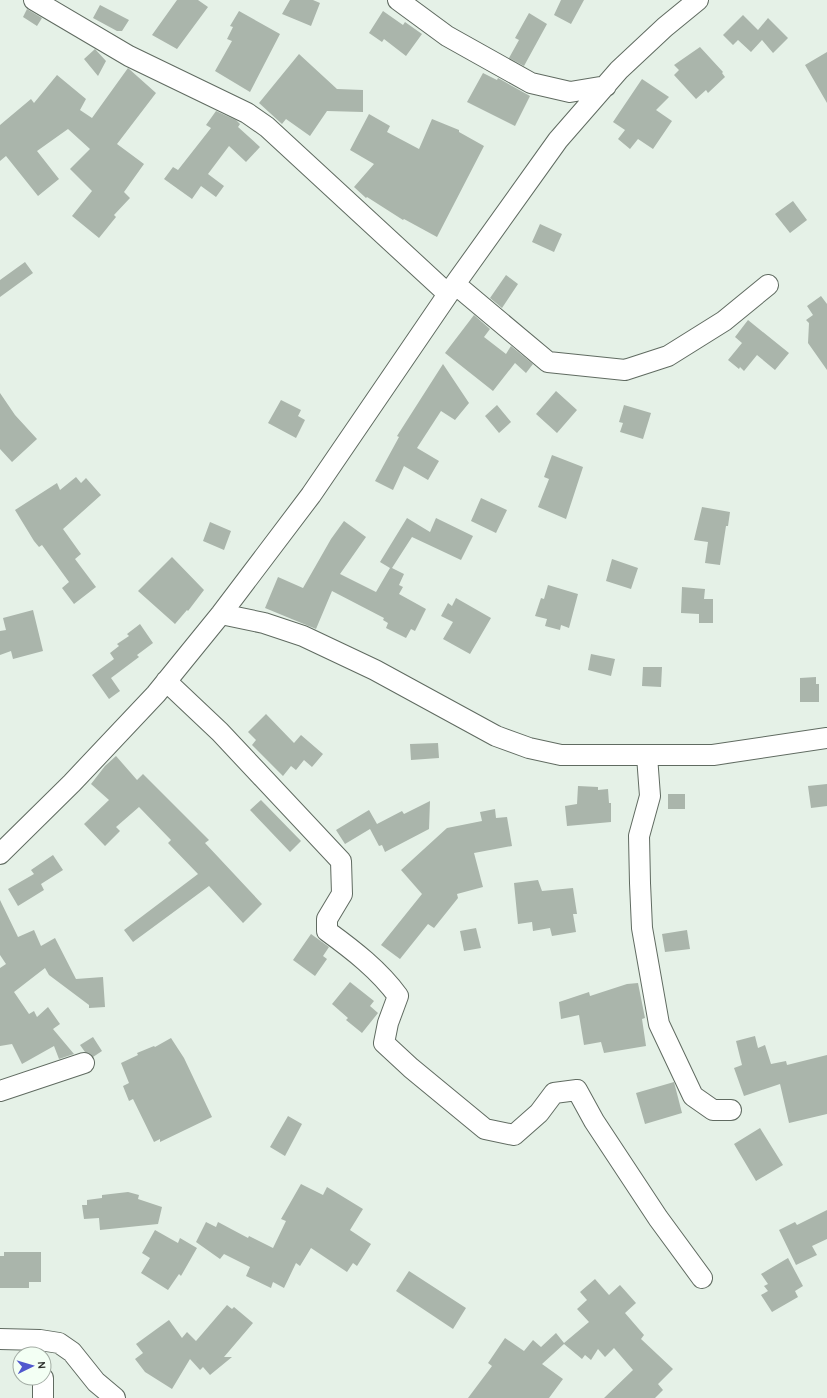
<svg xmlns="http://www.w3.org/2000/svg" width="827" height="1398" viewBox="0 0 827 1398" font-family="Karla,sans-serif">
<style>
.building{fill:#aab5ab}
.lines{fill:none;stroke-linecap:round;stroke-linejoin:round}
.minor-casing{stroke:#606b61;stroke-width:22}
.minor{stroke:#fff;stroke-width:20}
</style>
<rect width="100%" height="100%" fill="#e5f1e7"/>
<!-- building -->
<path class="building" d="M 177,0 L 198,0 L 208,7 L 177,49 L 152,35 Z
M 290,0 L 313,0 L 320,3 L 311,26 L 282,14 Z
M 561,0 L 584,0 L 571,24 L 554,15 Z
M 100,5 L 129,20 L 122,31 L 117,31 L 93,18 Z
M 27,9 L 42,18 L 37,26 L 23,17 Z
M 239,11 L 280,34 L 250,92 L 215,71 L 232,41 L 227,39 L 233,27 L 230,26 Z
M 383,11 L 403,25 L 405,22 L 422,34 L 406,56 L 384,39 L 382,42 L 369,33 Z
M 529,13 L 547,24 L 524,66 L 509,58 L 519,40 L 515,38 Z
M 743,15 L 758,30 L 768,18 L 788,38 L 773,53 L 762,40 L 751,52 L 738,40 L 733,45 L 723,35 Z
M 700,47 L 723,72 L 722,73 L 725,77 L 708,93 L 706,90 L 696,99 L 674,75 L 679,70 L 674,65 Z
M 95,49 L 106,61 L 98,76 L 84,59 Z
M 827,52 L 827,103 L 805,65 Z
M 299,54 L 337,89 L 363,90 L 363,112 L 327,111 L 310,136 L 286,119 L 282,124 L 259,103 Z
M 128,68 L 156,93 L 117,144 L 144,164 L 124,192 L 130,198 L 114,215 L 116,217 L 99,238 L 72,216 L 92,191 L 70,169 L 90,149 L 68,129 L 37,151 L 59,179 L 38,196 L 6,156 L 0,161 L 0,125 L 31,99 L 34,103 L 57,75 L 86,99 L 80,110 L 92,118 Z
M 483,73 L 497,80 L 498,78 L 530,96 L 515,126 L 467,102 Z
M 642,79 L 669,97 L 656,110 L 672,121 L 653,149 L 638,139 L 630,149 L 618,139 L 625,130 L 613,122 Z
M 216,111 L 236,120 L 240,124 L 238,127 L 260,147 L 246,162 L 229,146 L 208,174 L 224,186 L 216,197 L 201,186 L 192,199 L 164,179 L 173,167 L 178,170 L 211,128 L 206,125 Z
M 369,114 L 390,126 L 387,132 L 419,149 L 432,119 L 459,130 L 459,132 L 484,146 L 437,237 L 404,219 L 403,220 L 367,197 L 366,198 L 354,187 L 374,164 L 350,150 Z
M 793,201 L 807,220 L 790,233 L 775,214 Z
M 540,224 L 562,234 L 554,252 L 532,242 Z
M 25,262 L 33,273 L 0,297 L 0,280 Z
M 506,275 L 518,284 L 502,308 L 490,298 Z
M 821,296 L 827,304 L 827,370 L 808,343 L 809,323 L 806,320 L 813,315 L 807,306 Z
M 474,315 L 490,329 L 484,337 L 506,354 L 511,346 L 533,364 L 526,373 L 515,363 L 493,391 L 445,353 Z
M 748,320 L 789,353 L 775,370 L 757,355 L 744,371 L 740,367 L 739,369 L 728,360 L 742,343 L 735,337 Z
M 443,364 L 469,403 L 455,420 L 441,411 L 417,448 L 439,461 L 428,480 L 404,466 L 393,490 L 375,481 L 399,437 L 397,436 Z
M 556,391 L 577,410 L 557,433 L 536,414 Z
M 0,393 L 15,415 L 37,439 L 12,462 L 0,449 Z
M 281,400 L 301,410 L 298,416 L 305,420 L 296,438 L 268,423 Z
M 497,405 L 511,422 L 499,433 L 485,416 Z
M 624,405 L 651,413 L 643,439 L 620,432 L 623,423 L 619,422 Z
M 552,455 L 583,467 L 566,519 L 538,507 L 549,479 L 544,477 Z
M 76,477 L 81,483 L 86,478 L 101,495 L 63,529 L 81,554 L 75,559 L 96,587 L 74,604 L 62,588 L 69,582 L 42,545 L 39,547 L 34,541 L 15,510 L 57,483 L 60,490 Z
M 481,498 L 507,510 L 496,533 L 471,521 Z
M 702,507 L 730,512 L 728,526 L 726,526 L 720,565 L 705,563 L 708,542 L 694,540 Z
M 407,518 L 430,532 L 436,518 L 473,536 L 461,560 L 412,537 L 392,568 L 404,574 L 399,585 L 403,587 L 399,594 L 426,609 L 415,631 L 411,629 L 406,638 L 386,628 L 388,623 L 383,620 L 384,618 L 332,591 L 316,629 L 265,608 L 278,577 L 303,588 L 331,539 L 344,521 L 366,537 L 340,574 L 376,592 L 390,568 L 380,562 Z
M 210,522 L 231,531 L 224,550 L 203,541 Z
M 172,557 L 204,590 L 188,611 L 187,610 L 175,624 L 138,591 Z
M 612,559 L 638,568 L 631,589 L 606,581 Z
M 548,585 L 578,594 L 569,628 L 561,625 L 560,630 L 545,626 L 547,619 L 535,616 L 541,598 L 544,599 Z
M 682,587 L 705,589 L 704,599 L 713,599 L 713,623 L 699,623 L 699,614 L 681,613 Z
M 456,598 L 491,618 L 470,654 L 443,639 L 453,622 L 441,616 L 448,603 L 452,606 Z
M 33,610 L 43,651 L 13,659 L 11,651 L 0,655 L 0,631 L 6,630 L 3,618 Z
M 140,624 L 153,643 L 137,655 L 139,657 L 111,678 L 120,691 L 109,699 L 92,675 L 114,659 L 110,653 L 119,646 L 117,644 L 129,636 L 127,634 Z
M 591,654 L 615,659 L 611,676 L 588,670 Z
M 643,667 L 662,667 L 661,687 L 642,686 Z
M 816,677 L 816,684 L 819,684 L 819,702 L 800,702 L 800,678 Z
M 266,714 L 294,743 L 301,735 L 323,754 L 312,767 L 304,760 L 296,770 L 291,766 L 283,776 L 252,745 L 256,740 L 248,732 Z
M 438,743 L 439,758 L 411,760 L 410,744 Z
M 116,756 L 137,780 L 143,774 L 209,840 L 205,843 L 262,904 L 243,923 L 209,886 L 133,942 L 124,930 L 198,874 L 168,843 L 171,840 L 139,807 L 116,827 L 120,831 L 105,846 L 84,824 L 109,800 L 91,784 L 105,766 Z
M 827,784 L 827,806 L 811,808 L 808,786 Z
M 578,786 L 598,787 L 598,790 L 608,789 L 609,803 L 611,803 L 611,822 L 567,826 L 565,806 L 577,804 Z
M 668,794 L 685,794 L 685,809 L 668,809 Z
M 261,800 L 301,841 L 290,852 L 250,810 Z
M 430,801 L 429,829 L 385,852 L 382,845 L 379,846 L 370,829 L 345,844 L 336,830 L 369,810 L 377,824 L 402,811 L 404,814 Z
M 495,809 L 496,818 L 507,817 L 512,846 L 474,853 L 483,887 L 457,894 L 458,898 L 434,928 L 428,924 L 400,959 L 381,945 L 422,894 L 401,870 L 447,828 L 482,821 L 480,812 Z
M 53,855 L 63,870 L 41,884 L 44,890 L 18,906 L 8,889 L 34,874 L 31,870 Z
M 538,880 L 542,891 L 573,888 L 577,914 L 573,914 L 576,932 L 552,936 L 550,928 L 533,931 L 532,922 L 518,924 L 514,883 Z
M 0,900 L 18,937 L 34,930 L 41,946 L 55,938 L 76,979 L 103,977 L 105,1007 L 89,1008 L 89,1005 L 49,975 L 45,968 L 14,992 L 29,1014 L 34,1011 L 37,1017 L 48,1007 L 60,1024 L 53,1029 L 74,1054 L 59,1059 L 54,1046 L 22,1064 L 12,1044 L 0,1046 L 0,968 L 6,964 L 0,955 Z
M 476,928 L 481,948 L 464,951 L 460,931 Z
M 687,930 L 690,949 L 665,952 L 662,934 Z
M 311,934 L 329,947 L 323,956 L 327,959 L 315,976 L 293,960 Z
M 350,982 L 374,1001 L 370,1006 L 378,1013 L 362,1033 L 346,1020 L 348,1018 L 332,1004 Z
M 638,983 L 645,1018 L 642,1019 L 646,1046 L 604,1053 L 601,1042 L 584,1045 L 579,1015 L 561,1019 L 559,1002 L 589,992 L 590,996 L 627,984 Z
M 755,1036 L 758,1048 L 765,1045 L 771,1064 L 786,1061 L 787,1065 L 827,1055 L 827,1114 L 789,1123 L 780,1084 L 744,1096 L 734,1068 L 742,1065 L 736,1041 Z
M 93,1037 L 102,1051 L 93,1057 L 85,1052 L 80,1045 Z
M 171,1038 L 184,1058 L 212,1117 L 160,1142 L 160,1139 L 154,1142 L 133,1099 L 129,1101 L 123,1086 L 129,1083 L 121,1063 L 138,1055 L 137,1053 L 154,1046 L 155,1047 Z
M 674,1082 L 682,1113 L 645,1124 L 636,1093 Z
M 288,1116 L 302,1124 L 285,1156 L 270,1147 Z
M 760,1128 L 783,1165 L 756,1181 L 734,1144 Z
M 301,1184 L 323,1195 L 327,1187 L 363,1209 L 350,1230 L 371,1244 L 357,1266 L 353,1263 L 347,1272 L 311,1248 L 300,1266 L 296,1263 L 284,1288 L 273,1282 L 271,1288 L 246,1276 L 250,1267 L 224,1254 L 220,1259 L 196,1242 L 206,1222 L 216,1227 L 218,1222 L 248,1238 L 249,1236 L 273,1248 L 286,1221 L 281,1219 Z
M 128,1192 L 139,1195 L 138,1199 L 162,1207 L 158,1224 L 100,1230 L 99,1218 L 84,1219 L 82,1205 L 87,1205 L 87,1200 L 102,1198 L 102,1195 Z
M 827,1210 L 827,1239 L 812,1246 L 817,1255 L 796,1265 L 779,1230 L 795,1222 L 797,1225 Z
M 155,1230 L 178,1243 L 180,1238 L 197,1248 L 181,1276 L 179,1274 L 168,1290 L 141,1273 L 150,1258 L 142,1253 Z
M 4,1252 L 41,1252 L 41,1282 L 29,1282 L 29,1288 L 0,1288 L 0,1256 L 4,1256 Z
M 788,1258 L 803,1286 L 795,1291 L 798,1297 L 772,1312 L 761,1295 L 768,1291 L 764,1286 L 768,1284 L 761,1274 Z
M 409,1271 L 466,1308 L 453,1329 L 396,1291 Z
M 595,1279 L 609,1295 L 620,1285 L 636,1303 L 625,1313 L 644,1335 L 641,1339 L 673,1369 L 658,1384 L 663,1390 L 655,1398 L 604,1398 L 633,1370 L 614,1348 L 605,1357 L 598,1349 L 591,1360 L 585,1355 L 582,1359 L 564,1344 L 542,1364 L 563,1379 L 549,1398 L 468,1398 L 492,1366 L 488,1363 L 505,1338 L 524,1351 L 533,1340 L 541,1347 L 556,1333 L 564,1343 L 589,1322 L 577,1309 L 587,1300 L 580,1292 Z
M 227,1305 L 232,1309 L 234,1307 L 253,1323 L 224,1357 L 232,1357 L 210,1375 L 203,1367 L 200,1370 L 190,1359 L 172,1389 L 145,1372 L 135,1359 L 143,1353 L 136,1344 L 169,1320 L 182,1338 L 187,1332 L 196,1341 Z"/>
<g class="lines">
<!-- minor casing -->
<g class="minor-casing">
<path id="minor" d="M 34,0 L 129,56 L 247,113 L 267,127 L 448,294
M 398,0 L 447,36 L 531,83 L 570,92 L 606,86
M 455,284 L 548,362 L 625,370 L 668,356 L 724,321 L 768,285
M 221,614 L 264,623 L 303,636 L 375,670 L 496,736 L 529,748 L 561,755 L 713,755 L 827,738
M 166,681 L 220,732 L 341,861 L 342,894 L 327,919 L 327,931 C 353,950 379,970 398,996 L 388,1023 L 384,1043 L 411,1068 L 485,1129 L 514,1135 L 539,1113 L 554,1093 L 577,1090 L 594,1121 L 658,1218 L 702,1278
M 647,756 L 650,796 L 639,836 L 640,883 L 642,928 L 659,1024 L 693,1096 L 713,1110 L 731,1110
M 0,854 L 72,783 L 156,694 L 221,614 L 311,495 L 455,284 L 558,140 L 619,70 L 665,27 L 698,0
M 0,1091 L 84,1063
M 0,1339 L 40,1340 L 59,1343 L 72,1352 L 96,1382 L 115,1398
M 43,1378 L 43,1398"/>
</g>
<!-- minor -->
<use href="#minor" class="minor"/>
</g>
<!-- north arrow -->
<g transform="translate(32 1366) rotate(85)"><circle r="19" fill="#f3fff4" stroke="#a3aca4"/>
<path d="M0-3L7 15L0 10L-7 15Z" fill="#5058ce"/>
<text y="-6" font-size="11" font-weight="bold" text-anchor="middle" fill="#2b2f2b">N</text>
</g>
</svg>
